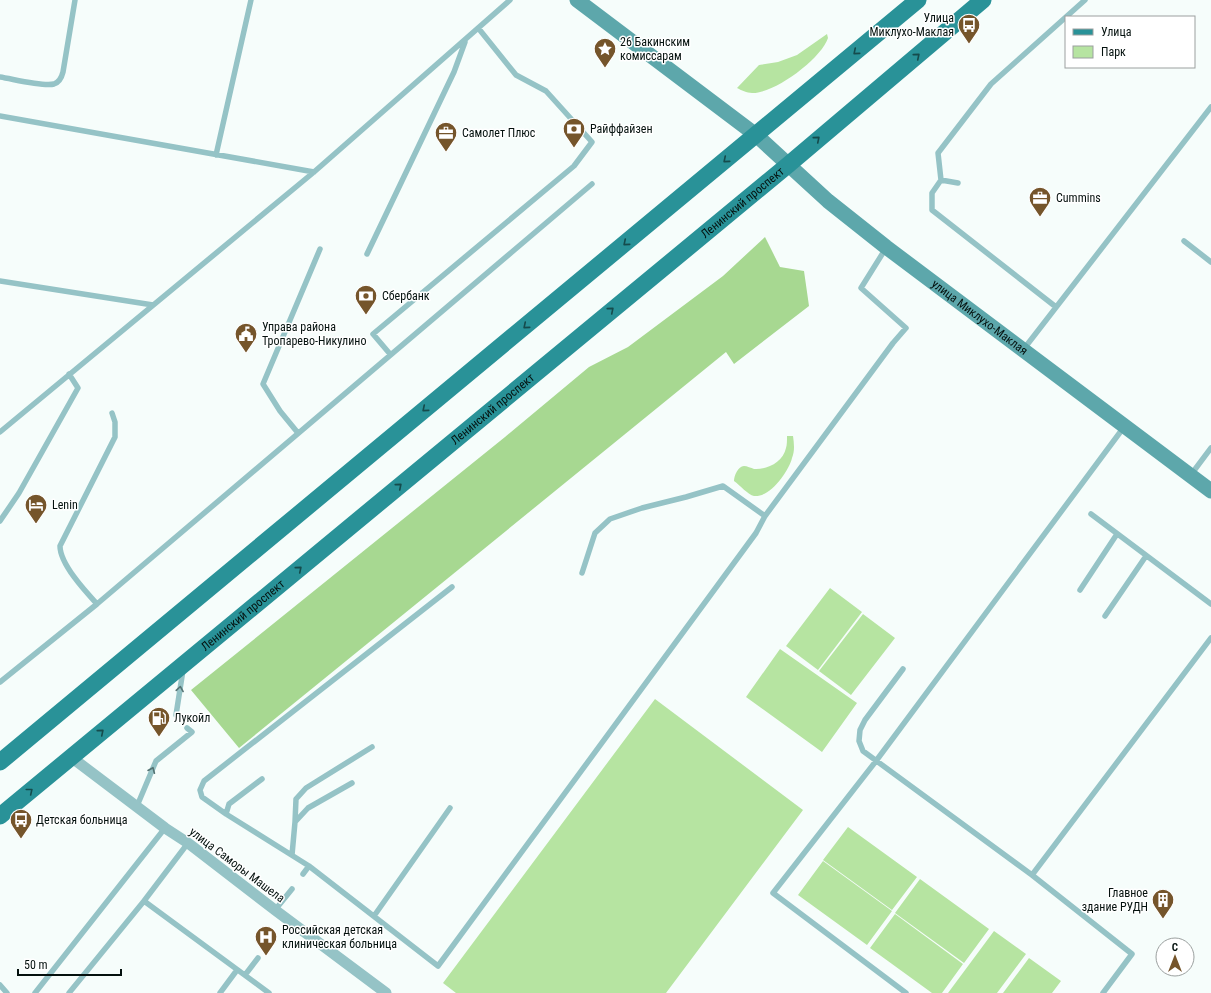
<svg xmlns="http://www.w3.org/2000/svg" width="1211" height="993" viewBox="0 0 1211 993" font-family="'Roboto Condensed',sans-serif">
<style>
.green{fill:#b6e4a1}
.forest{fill:#a7d891}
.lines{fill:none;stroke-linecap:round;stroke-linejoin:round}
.lane{stroke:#95c3c6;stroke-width:5.5}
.street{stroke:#95c3c6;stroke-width:11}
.secondary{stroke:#5da7ab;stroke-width:15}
.primary{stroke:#299298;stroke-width:17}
.oneway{stroke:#154b4c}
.oneway2{stroke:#547373}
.labels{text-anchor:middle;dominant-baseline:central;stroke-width:3;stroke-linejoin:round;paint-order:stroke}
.poi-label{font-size:12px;fill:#04110e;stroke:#fff;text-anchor:start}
.street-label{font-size:12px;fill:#04110e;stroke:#fff}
</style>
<rect width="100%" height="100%" fill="#f6fdfb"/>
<!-- green -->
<path class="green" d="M 827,34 L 828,38 C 821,59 774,94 752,93 C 747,93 741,90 737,88 L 759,65 L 778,62 L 797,55 Z
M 787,436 L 793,436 C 794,443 795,451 792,458 C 789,471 770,498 754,496 C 748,495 740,485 734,481 C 734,476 738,466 744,466 C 747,466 751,468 754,469 C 767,470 783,462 786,448 C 787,445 787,440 787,436 Z
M 830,588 L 862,612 L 818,670 L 786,646 Z
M 863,614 L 895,638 L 851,695 L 819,671 Z
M 780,649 L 857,703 L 822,752 L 746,697 Z
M 655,699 L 803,810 L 666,993 L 456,993 L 443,983 Z
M 848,827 L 917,877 L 892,910 L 823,860 Z
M 823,861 L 892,911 L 867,945 L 798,895 Z
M 920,879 L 989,929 L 964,963 L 895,913 Z
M 895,914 L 963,964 L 942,993 L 932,993 L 870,948 Z
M 994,931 L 1026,954 L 997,993 L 948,993 Z
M 1029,958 L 1061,981 L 1052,993 L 1003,993 Z"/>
<!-- forest -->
<path class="forest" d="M 765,237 L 780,267 L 804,271 L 809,306 L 734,364 L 726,352 L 239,748 L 191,690 L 505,437 L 589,367 L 628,347 L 723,276 Z"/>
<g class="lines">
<!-- lane -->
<path class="lane" d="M 0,77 C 13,79 43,87 54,84 C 60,82 62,76 63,72 L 75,0
M 0,116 L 314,172
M 216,155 L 251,0
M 941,180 L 938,153 L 991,84 L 1085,0
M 958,183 L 941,180 L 932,193 L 932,210 L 1056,307
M 1184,241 L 1211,262
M 367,254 L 454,72 L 465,42
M 0,281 L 153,305
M 1023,350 L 1211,107
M 390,354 L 373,334 L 574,166 L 592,142 L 546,91 L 516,75 L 479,29
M 0,432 L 314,172 L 510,0
M 298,433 L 280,411 L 263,384 L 320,249
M 1190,476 L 1211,448
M 1091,514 L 1211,604
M 0,521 L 19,493 L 78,388 L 69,374
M 582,573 L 595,533 L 610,519 L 642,508 L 686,497 L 723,486 L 765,516
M 1080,590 L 1117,534
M 97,604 C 85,591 60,564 60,546 L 115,437 L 115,422 L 112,413
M 1105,616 L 1146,556
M 903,669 L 865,720 L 860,730 L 859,741 L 863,751 L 1032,875
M 0,682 L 97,604 L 592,184
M 176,715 L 183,670
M 262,779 L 229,804 L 226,814 L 309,866
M 137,806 L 156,761 L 192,732 L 187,728
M 226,814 L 202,797 L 200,790 L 204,781 L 452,587
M 295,822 L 296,799 L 306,788 L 372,747
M 292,855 L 295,822 L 308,808 L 352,783
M 303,874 L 309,866 L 438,966 L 756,533 L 765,516 L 893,343 L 906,328 L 861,288 L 886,248
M 144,901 L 269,993
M 275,910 L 292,889
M 374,916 L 450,808
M 245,975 L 258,958
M 0,985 L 7,993
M 35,993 L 165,828
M 69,993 L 144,901 L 188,843
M 220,993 L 237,970
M 906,993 L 773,893 L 876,761 L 1124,427
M 1103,993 L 1132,954 L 1032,875 L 1211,638"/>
<!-- street -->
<path class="street" d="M 71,757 L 165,828 L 188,843 L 275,910 L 386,993"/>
<!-- secondary -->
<path class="secondary" id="s1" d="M 577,0 L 756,135 L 828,201 L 886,247 L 1211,491"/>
<!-- primary -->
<g class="primary">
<path d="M 0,762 L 918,0"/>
<path id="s2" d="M 0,816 L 788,165 L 983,0"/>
</g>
</g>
<!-- one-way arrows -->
<defs><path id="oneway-chevron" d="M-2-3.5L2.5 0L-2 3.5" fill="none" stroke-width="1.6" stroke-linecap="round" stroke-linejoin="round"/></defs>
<g class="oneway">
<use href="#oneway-chevron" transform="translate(856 52) rotate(140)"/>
<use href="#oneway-chevron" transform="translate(917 56) rotate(-40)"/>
<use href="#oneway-chevron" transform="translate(817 139) rotate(-40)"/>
<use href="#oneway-chevron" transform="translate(726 160) rotate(140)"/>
<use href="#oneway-chevron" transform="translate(626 243) rotate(140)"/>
<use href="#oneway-chevron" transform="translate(611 310) rotate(-40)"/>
<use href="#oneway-chevron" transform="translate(526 326) rotate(140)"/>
<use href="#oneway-chevron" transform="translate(425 409) rotate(140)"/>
<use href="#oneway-chevron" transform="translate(399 486) rotate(-40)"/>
<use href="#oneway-chevron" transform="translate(299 569) rotate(-40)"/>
<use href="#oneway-chevron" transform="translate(101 732) rotate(-40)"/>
<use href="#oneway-chevron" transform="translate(30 791) rotate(-39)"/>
</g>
<g class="oneway2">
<use href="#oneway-chevron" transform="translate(180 689) rotate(-81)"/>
<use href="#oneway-chevron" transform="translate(152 770) rotate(-67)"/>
</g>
<!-- icons -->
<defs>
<g id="bus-pin" transform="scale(1.15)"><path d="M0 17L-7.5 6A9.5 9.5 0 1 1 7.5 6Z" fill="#75552b" stroke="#fff"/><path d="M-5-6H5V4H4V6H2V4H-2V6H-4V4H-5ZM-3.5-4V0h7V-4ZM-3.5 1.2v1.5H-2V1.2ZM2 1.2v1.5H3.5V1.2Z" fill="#fff"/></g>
<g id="sight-pin" transform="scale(1.15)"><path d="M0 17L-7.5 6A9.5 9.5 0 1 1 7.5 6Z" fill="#75552b" stroke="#fff"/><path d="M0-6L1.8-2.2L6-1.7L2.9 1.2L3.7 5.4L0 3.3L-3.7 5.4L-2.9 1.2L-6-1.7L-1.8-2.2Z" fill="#fff"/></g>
<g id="bank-pin" transform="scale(1.15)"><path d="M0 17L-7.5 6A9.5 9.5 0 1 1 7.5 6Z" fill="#75552b" stroke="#fff"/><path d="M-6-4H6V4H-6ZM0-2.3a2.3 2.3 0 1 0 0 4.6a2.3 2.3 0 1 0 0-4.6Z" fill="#fff"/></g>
<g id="office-pin" transform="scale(1.15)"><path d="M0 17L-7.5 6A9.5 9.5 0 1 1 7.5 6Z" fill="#75552b" stroke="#fff"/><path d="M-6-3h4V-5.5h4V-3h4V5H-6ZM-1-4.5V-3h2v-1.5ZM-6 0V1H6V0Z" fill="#fff"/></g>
<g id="civic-pin" transform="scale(1.15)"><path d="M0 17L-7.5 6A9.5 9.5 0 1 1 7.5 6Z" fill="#75552b" stroke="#fff"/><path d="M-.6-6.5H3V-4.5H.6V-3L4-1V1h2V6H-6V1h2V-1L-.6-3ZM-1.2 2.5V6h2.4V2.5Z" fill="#fff"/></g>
<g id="hotel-pin" transform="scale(1.15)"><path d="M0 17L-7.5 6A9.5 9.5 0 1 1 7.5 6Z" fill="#75552b" stroke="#fff"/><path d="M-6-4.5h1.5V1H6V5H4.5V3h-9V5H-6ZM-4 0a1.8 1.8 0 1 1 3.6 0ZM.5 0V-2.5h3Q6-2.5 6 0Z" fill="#fff"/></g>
<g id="fuel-pin" transform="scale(1.15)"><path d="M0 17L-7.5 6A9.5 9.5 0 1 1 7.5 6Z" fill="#75552b" stroke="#fff"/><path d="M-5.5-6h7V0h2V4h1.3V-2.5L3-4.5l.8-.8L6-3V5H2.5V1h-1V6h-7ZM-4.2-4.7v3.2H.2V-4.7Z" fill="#fff"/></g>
<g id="building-pin" transform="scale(1.15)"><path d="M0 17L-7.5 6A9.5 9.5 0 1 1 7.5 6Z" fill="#75552b" stroke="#fff"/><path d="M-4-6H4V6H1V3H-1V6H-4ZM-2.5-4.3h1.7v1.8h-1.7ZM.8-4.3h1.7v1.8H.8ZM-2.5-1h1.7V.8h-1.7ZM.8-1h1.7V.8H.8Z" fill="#fff"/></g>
<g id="hospital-pin" transform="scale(1.15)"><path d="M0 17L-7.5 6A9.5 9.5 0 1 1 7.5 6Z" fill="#75552b" stroke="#fff"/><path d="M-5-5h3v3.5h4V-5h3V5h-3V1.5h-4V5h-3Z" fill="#fff"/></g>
</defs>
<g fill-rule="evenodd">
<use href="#bus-pin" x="969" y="25"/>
<use href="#sight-pin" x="605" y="49"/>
<use href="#bank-pin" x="574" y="129"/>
<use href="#office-pin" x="446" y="133"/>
<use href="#office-pin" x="1040" y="198"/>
<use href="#bank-pin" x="366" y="296"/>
<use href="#civic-pin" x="246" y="334"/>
<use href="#hotel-pin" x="36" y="505"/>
<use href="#fuel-pin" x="159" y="718"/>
<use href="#bus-pin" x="21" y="820"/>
<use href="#building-pin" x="1163" y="900"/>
<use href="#hospital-pin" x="266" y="937"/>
</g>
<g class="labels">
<!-- poi labels -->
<g class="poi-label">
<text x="954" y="18" text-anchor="end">Улица<tspan x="954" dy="14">Миклухо-Маклая</tspan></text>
<text x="620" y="42">26 Бакинским<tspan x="620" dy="14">комиссарам</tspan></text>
<text x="590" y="129">Райффайзен</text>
<text x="462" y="133">Самолет Плюс</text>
<text x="1056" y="198">Cummins</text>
<text x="382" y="296">Сбербанк</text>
<text x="262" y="327">Управа района<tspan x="262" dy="14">Тропарево-Никулино</tspan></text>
<text x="52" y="505">Lenin</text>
<text x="174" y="718">Лукойл</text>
<text x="36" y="820">Детская больница</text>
<text x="1148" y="893" text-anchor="end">Главное<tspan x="1148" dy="14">здание РУДН</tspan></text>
<text x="282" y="930">Российская детская<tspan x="282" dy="14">клиническая больница</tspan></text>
</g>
<!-- street labels -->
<g class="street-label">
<text stroke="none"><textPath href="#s2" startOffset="963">Ленинский проспект</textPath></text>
<text stroke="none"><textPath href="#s1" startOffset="513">улица Миклухо-Маклая</textPath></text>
<text stroke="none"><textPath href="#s2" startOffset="639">Ленинский проспект</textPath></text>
<text stroke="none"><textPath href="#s2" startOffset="315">Ленинский проспект</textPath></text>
<text transform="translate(237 865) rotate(37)">улица Саморы Машела</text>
</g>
</g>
<!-- legend -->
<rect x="1065" y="16" width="130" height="52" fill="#ffffff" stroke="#9ba09f"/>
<rect x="1073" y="29" width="20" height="6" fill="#299298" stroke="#9ba09f"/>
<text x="1101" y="36" font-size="12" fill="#04110e">Улица</text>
<rect x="1073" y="46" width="20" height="12" fill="#b6e4a1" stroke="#9ba09f"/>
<text x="1101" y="56" font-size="12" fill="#04110e">Парк</text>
<!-- north arrow -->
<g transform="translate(1175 957)"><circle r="19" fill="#ffffff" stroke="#9ba09f"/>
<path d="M0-3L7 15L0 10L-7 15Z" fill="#75552b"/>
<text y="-6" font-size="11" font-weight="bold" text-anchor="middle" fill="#04110e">С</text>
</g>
<!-- scale -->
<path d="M18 969v6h103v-6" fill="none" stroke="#04110e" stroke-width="2"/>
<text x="24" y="969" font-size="12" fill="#04110e" stroke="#ffffff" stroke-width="3" paint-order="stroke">50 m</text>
</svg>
